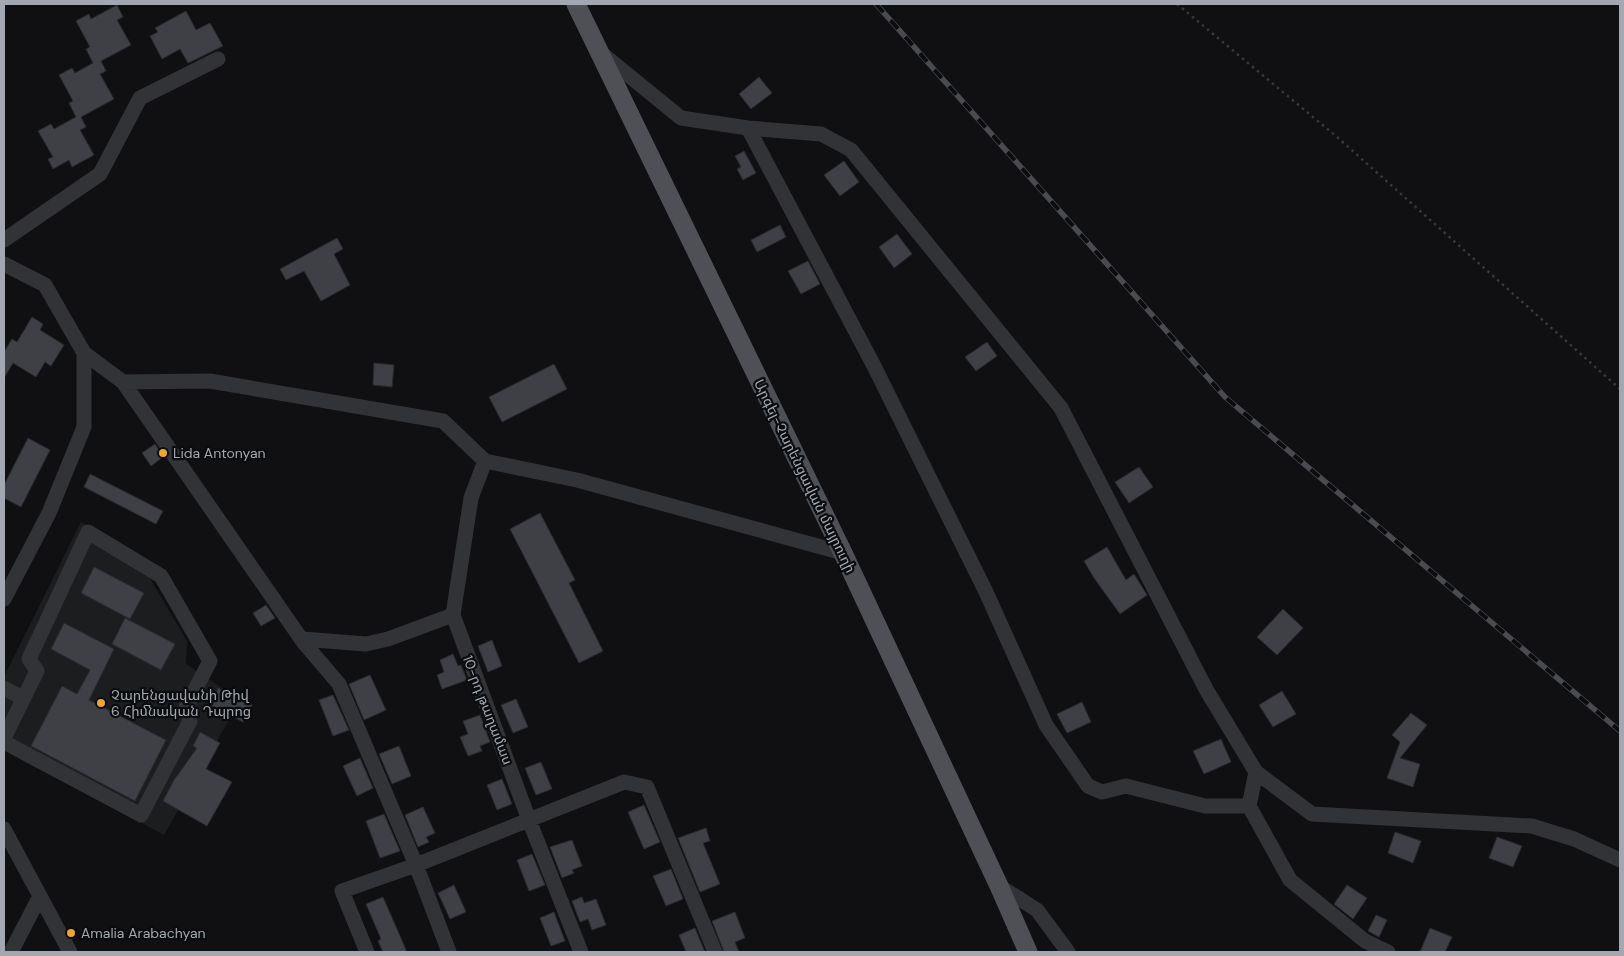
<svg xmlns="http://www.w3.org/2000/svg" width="1624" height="956" viewBox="0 0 1624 956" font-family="'DM Sans','Noto Sans Armenian',sans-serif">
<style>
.built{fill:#1c1d1f}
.building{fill:#3f4045;stroke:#2a2b2e}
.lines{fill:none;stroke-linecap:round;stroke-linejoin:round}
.path{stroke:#38393e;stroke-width:2.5;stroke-dasharray:2.5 4;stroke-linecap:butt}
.minor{stroke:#323337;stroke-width:15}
.major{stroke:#4e5056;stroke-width:19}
.rail-casing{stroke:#494b50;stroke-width:5.5}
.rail{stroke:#0b0c0d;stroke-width:4;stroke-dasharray:11;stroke-linecap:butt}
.poi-dot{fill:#eea62d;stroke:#0b0c0d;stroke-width:2}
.labels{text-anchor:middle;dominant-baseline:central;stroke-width:4.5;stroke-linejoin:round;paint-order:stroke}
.poi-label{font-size:14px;fill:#a2a7b2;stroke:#0b0c0d;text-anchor:start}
.street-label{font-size:14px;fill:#a2a7b2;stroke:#0b0c0d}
</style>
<rect width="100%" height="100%" fill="#101012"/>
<!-- built -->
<path class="built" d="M 81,522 L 134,551 L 187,641 L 186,664 L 240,700 L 164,835 L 4,749 L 4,677 Z"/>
<!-- building -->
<path class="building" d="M 117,5 L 123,17 L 117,20 L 131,45 L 101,61 L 106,71 L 100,74 L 114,99 L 81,117 L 86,127 L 80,130 L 94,155 L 72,167 L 69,160 L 53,169 L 48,159 L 53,157 L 38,131 L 51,124 L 54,129 L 76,117 L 69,103 L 73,101 L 59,75 L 72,68 L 75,73 L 93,63 L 86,49 L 90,47 L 76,21 L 89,14 L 91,19 Z
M 186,11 L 196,30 L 210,23 L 223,46 L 188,63 L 180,49 L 162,59 L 150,36 L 158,32 L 155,28 Z
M 759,77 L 772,93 L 751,109 L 739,94 Z
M 744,151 L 756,173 L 743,180 L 737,169 L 741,167 L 735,156 Z
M 844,161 L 859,182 L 840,196 L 824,175 Z
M 780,225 L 786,237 L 757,252 L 751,240 Z
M 897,234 L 912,254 L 894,268 L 879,247 Z
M 337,238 L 343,249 L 334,254 L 350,285 L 321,301 L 304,271 L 286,280 L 280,269 Z
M 808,261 L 820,284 L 801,294 L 788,271 Z
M 32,317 L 43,324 L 40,330 L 64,345 L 51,366 L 45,362 L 36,377 L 13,363 L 4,378 L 4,352 L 12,339 L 17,342 Z
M 987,342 L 997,356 L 976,371 L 965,357 Z
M 374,363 L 394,365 L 392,387 L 373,385 Z
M 554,364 L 567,389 L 502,422 L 489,397 Z
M 28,438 L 50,450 L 21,507 L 4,498 L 4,485 Z
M 155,444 L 163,457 L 151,466 L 142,453 Z
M 1139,467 L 1153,487 L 1129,503 L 1115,482 Z
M 90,474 L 163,511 L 156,524 L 84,487 Z
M 540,513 L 575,580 L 569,583 L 603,651 L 579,663 L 510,529 Z
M 1107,547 L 1126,580 L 1134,574 L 1147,595 L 1120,614 L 1094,578 L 1084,561 Z
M 94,567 L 144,593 L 130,619 L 81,593 Z
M 266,605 L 275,618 L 261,626 L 253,613 Z
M 1283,609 L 1303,628 L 1277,655 L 1257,637 Z
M 125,618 L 175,644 L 161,670 L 112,644 Z
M 64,623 L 114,649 L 89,700 L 166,740 L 135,801 L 31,746 L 62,686 L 77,694 L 90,670 L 51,649 Z
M 492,640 L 502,666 L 488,672 L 478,646 Z
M 453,654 L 458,666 L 461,665 L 467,680 L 442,689 L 437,675 L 444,672 L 440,660 Z
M 370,675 L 386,710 L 364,720 L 349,684 Z
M 218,688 L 252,705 L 243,722 L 210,705 Z
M 1282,691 L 1296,714 L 1273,727 L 1259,705 Z
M 333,695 L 349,730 L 333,736 L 319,700 Z
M 516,699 L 528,727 L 513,733 L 501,705 Z
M 1082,702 L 1091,722 L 1067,733 L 1057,714 Z
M 1411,713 L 1427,725 L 1400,758 L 1420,764 L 1413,787 L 1387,778 L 1400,742 L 1392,735 Z
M 480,715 L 490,742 L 480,746 L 482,751 L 468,756 L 460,737 L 468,734 L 463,721 Z
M 200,732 L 220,743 L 206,769 L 232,782 L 207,826 L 163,801 L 174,780 L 197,748 L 193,746 Z
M 1221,739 L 1231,762 L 1204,774 L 1193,751 Z
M 399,746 L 411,776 L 392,784 L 379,754 Z
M 360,758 L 373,788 L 357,796 L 343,766 Z
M 541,762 L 552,789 L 536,795 L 525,768 Z
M 502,779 L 512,804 L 497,810 L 487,785 Z
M 644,805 L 660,842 L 644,849 L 628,812 Z
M 423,807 L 435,833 L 426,837 L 429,842 L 418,847 L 405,815 Z
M 384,814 L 400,851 L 380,858 L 366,821 Z
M 706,828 L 710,841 L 703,843 L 720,884 L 700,892 L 678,838 Z
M 1395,832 L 1421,841 L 1413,863 L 1388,853 Z
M 1497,837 L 1522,846 L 1513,867 L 1489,858 Z
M 572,840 L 582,866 L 572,870 L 574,873 L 562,878 L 550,847 Z
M 532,854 L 545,885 L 529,891 L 517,860 Z
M 671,869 L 683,899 L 666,906 L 653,876 Z
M 454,885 L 466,912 L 450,919 L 438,893 Z
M 1347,885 L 1367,898 L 1353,919 L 1334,904 Z
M 383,897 L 407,952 L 383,952 L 378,941 L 381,939 L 366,904 Z
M 582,897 L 584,903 L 596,899 L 606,925 L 592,930 L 588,919 L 580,922 L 572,901 Z
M 554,912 L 565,941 L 551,946 L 540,918 Z
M 735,912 L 745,938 L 735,942 L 739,952 L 724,952 L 712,921 Z
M 1376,915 L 1387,920 L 1379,937 L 1368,931 Z
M 695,928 L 705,952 L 686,952 L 679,935 Z
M 1430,928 L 1452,937 L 1445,952 L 1420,952 Z"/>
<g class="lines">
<!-- path -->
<path class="path" d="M 1177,4 L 1337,137 L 1620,389"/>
<!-- minor -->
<path class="minor" d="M 600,52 L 681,118 L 748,128 L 821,134 L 851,150 L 1061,408 L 1207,691 L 1256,772 L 1312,814 L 1532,826 L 1574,839 L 1620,860
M 748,128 L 874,366 L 986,592 L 1046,725 L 1088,786 L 1102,792 L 1126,786 L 1205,806 L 1249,806
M 4,240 L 100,174 L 140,98 L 218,59
M 4,264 L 45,285 L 84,353 L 84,427 L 49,513 L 4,599
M 84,353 L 123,382 L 304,643 L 339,684 L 416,865 L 449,952
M 123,382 L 210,381 L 443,421 L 485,461 L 577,480 L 843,553
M 485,461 L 471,498 L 453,615 L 529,820 L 581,952
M 302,639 L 366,644 L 388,639 L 453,615
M 4,688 L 22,698
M 4,738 L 37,671 L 29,659 L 88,532 L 161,576 L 210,661 L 186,707 L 190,721 L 141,815 L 4,742
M 1256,772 L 1249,806 L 1290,880 L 1365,941 L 1388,952
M 4,829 L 70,952
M 999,886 L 1037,910 L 1068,952
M 11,952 L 40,896
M 367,952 L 342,891 L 416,865 L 624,782 L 647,787 L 715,952"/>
<!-- major -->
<path class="major" d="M 576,4 L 843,553 L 999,886 L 1028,952"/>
<!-- rail casing -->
<g class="rail-casing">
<path id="rail" d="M 876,4 L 1225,397 L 1620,731"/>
</g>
<!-- rail -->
<use href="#rail" class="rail"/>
</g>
<!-- markers -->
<g class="poi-dot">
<circle cx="163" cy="453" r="5"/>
<circle cx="101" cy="703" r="5"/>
<circle cx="71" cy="933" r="5"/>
</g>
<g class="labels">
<!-- poi labels -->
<g class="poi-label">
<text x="173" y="453">Lida Antonyan</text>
<text x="111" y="695">Չարենցավանի Թիվ<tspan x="111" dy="16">6 Հիմնական Դպրոց</tspan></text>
<text x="81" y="933">Amalia Arabachyan</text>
</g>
<!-- street labels -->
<g class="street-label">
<text transform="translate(805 476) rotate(64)">Արգել-Չարենցավան մայրուղի</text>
<text transform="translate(488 710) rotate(69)">10-րդ թաղամաս</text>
</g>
</g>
<!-- border -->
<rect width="1624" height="956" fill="none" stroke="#a2a7b2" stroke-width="10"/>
</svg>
